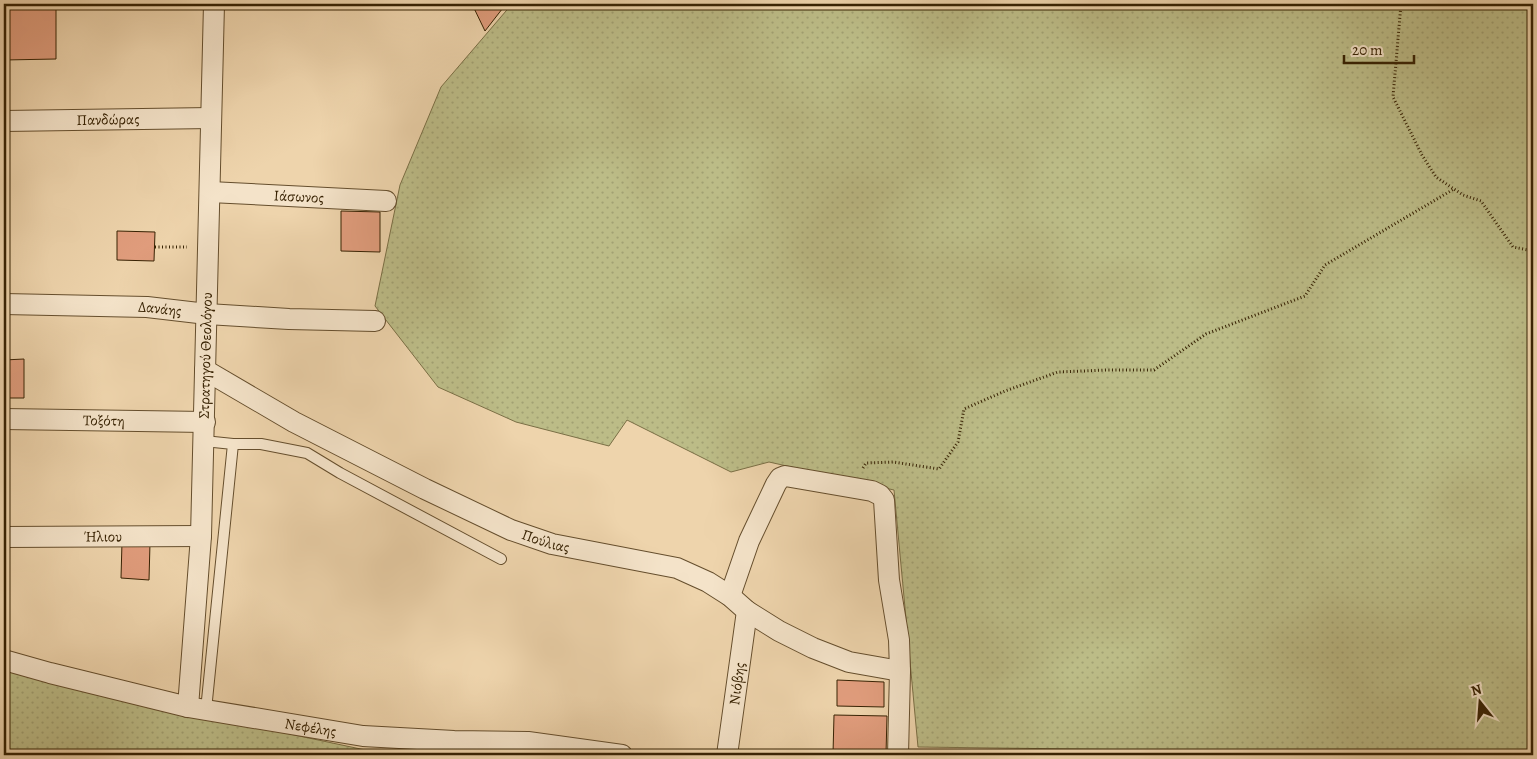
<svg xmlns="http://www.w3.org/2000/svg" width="1537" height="759" viewBox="0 0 1537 759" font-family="Alegreya,serif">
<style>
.grass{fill:url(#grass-dots);stroke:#7a6f45}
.building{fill:#e19d7d;stroke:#372203}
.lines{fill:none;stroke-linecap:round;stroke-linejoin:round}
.service-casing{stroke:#654e2d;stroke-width:12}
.minor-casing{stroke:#654e2d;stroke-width:22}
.path{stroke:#372203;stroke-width:3;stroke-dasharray:1 2.5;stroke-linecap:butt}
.service{stroke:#f4e3c9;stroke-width:10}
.minor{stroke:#f4e3c9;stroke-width:20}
.labels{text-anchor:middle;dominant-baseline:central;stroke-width:4.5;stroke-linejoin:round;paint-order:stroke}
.street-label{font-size:15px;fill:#372203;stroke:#f4e3c9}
</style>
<defs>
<pattern id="grass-dots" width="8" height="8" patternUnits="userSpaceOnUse" patternTransform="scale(1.25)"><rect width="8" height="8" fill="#bcbc87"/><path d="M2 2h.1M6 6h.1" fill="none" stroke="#a2a173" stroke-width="1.8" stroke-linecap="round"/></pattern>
</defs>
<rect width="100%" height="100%" fill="#eed4ac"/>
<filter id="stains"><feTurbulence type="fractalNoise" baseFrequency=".004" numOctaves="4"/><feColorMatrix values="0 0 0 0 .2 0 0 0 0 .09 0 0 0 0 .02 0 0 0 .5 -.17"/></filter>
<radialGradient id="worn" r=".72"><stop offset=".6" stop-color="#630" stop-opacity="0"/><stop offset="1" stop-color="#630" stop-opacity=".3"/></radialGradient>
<!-- grass -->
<path class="grass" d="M 512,4 L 1533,4 L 1533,755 L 1184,755 L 1151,750 L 918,747 L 894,490 L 769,462 L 731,472 L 627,420 L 609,446 L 516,422 L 438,387 L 375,306 L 400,185 L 441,87 Z
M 4,668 L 45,682 L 370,751 L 397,755 L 4,755 Z"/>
<!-- building -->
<path class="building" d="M 4,4 L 56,4 L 56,59 L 4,60 Z
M 472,4 L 506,4 L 485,31 Z
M 341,211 L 380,212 L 380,252 L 341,251 Z
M 117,231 L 155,232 L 154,261 L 117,260 Z
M 24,359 L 24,398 L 4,398 L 4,360 Z
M 122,542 L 150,543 L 149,580 L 121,578 Z
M 837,680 L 884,682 L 884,707 L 837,706 Z
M 834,715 L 887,716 L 886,754 L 833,754 Z"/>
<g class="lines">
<!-- service casing -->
<g class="service-casing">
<path id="service" d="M 204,441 L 233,444 L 261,444 L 307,453 L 340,473 L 501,559
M 206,710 L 233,444"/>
</g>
<!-- minor casing -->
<g class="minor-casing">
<g id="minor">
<path id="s1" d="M 4,121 L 211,118"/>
<path id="s2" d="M 210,192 L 386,201"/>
<path id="s3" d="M 4,304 L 147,307 L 207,314 L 289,319 L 375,321"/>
<path id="s4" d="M 205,370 L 294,422 L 425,489 L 511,530 L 552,544 L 677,568 L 708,582 L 730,596 L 747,611 L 779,631 L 813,648 L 849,662 L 900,671"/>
<path id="s5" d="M 4,419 L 205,422"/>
<path id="s6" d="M 4,537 L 201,536"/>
<path d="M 730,596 L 749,541 L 776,484 L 780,478 L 785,476 L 872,491 L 880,495 L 884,500 L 889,580 L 899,640 L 900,671 L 898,755"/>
<path id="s7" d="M 4,660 L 50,673 L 188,707 L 363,736 L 454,741 L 528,742 L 622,755"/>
<path id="s8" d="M 188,707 L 201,536 L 214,4"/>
<path id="s9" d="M 727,755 L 747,611"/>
</g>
</g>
<!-- path -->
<path class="path" d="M 1401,4 L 1393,97 L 1422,155 L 1436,177 L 1463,195 L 1481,201 L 1513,247 L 1533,251
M 155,247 L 187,247
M 863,468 L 866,463 L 893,462 L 939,469 L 958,442 L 964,409 L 1005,391 L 1058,372 L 1106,370 L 1154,370 L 1206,334 L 1305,296 L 1325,265 L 1454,189"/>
<!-- service -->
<use href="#service" class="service"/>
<!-- minor -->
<use href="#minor" class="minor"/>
</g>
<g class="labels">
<!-- street labels -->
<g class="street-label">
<text stroke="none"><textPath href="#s1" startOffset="104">Πανδώρας</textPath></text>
<text stroke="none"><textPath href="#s2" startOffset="89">Ιάσωνος</textPath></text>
<text stroke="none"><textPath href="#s3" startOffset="156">Δανάης</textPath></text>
<text stroke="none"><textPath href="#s8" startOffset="352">Στρατηγού Θεολόγου</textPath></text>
<text stroke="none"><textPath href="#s5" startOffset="100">Τοξότη</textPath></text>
<text stroke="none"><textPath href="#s6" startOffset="99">Ήλιου</textPath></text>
<text stroke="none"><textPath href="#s4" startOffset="382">Πούλιας</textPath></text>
<text stroke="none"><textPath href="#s9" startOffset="72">Νιόβης</textPath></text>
<text stroke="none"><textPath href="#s7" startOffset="314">Νεφέλης</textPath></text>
</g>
</g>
<!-- margin -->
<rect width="1537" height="759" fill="none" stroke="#eed4ac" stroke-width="20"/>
<rect x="5" y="5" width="1527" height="749" fill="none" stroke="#372203" stroke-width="2.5"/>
<rect x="10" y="10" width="1517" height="739" fill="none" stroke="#372203"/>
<!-- north arrow -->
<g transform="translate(1480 702) rotate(343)" stroke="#f4e3c9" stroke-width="4" paint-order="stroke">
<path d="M0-4L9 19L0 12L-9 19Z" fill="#372203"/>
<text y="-8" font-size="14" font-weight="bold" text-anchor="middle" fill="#372203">N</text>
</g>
<!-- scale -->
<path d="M1344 55v8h70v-8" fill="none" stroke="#372203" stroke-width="2.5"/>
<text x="1352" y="55" font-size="15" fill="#372203" stroke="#f4e3c9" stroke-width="4" paint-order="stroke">20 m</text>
<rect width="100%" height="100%" filter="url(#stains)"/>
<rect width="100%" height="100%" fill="url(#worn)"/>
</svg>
